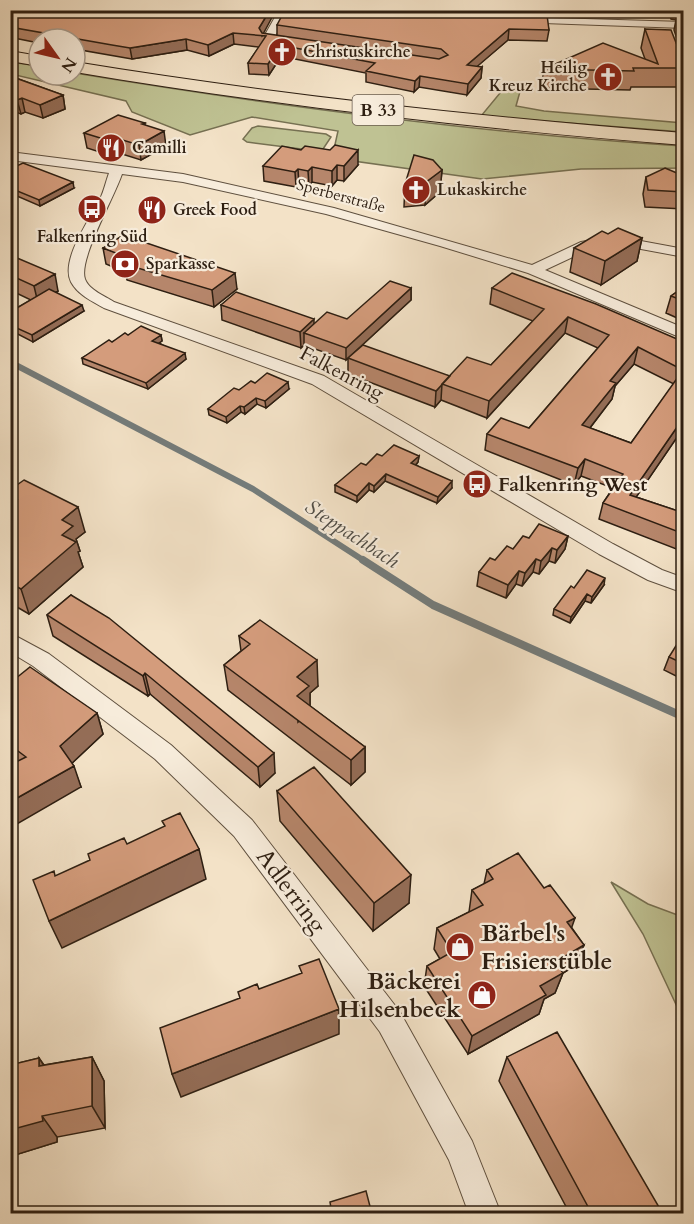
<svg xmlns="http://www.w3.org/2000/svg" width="694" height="1224" viewBox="0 0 694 1224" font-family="Cardo,serif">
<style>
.green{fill:#bfc293;stroke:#767052;stroke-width:1.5}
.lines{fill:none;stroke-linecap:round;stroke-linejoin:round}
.stream-far1{stroke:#747c7b;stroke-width:6}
.stream{stroke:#747c7b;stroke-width:8}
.street-casing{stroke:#5f503f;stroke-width:2}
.primary-casing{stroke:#2e1f12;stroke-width:2}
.street{fill:#f7ecdb;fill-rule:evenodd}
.primary{fill:#f3e2c7;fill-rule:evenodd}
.wall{fill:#b6866b;stroke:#2e1f12;stroke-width:1.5;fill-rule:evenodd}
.shaded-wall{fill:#946d57;stroke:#2e1f12;stroke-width:1.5}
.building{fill:#d49c7c;stroke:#2e1f12;stroke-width:1.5;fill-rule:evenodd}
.labels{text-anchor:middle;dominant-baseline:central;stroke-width:4.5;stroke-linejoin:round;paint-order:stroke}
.far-poi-label{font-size:16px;font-weight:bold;fill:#2e1f12;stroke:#f7ecdb;text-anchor:start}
.far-street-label{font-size:16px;fill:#2e1f12;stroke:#f7ecdb}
.shield{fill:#f7ecdb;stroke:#6a5c4e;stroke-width:1.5}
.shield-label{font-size:18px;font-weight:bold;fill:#2e1f12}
.street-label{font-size:20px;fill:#2e1f12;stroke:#f7ecdb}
.poi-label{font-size:20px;font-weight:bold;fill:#2e1f12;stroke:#f7ecdb;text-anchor:start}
.water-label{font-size:21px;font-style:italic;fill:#514e47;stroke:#f7ecdb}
.near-street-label{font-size:24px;fill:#2e1f12;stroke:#f7ecdb}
.near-poi-label{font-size:24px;font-weight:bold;fill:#2e1f12;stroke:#f7ecdb;text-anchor:start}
</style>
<rect width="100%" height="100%" fill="#f3e2c7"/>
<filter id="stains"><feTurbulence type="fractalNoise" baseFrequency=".00333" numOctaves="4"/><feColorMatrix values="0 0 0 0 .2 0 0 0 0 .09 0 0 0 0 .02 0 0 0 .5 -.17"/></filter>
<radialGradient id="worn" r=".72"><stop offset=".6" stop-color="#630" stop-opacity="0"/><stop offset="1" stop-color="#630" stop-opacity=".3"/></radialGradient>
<!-- green -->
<path class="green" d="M 10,62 L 39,66 L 39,75 L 75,75 L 75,73 C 276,106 480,133 683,146 L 683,168 L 581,169 L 482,179 L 332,158 L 338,131 L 252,117 L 190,135 L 132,112 L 126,101 L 11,74 Z
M 505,87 L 521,88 L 516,106 L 544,111 L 683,123 L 683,132 L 481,116 Z
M 258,126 L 326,134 L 331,137 L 323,149 L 317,151 L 247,142 L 243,139 L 252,128 Z
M 611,882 L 648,904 L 683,917 L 684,1004 L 680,1013 L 643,934 Z"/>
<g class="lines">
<!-- stream-far1 -->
<path class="stream-far1" d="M 10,362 L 253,489 L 366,562"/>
<!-- stream -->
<path class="stream" d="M 363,560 L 433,605 L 684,717"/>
<!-- street casing -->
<g class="street-casing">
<path id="street" d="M 279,10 L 289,10 L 274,38 L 293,41 L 293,45 L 267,43 L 262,40 Z
M 519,17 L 684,22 L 684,28 L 515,22 L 515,18 Z
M 10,152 L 183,174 L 334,208 L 532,265 L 581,242 L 614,236 L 684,249 L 684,257 L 614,244 L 590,249 L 545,270 L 684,328 L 684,339 L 528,273 L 440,246 L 326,214 L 183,182 L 122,174 C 114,198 78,260 85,279 C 89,290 105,296 114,302 L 324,376 L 613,544 L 662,570 L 684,578 L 684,593 L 648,580 L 599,554 L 312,384 L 104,308 C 92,301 78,295 71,282 C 60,260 90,219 100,199 C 104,191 106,181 109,173 L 10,160 Z
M 10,633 L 49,654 L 171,745 L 252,820 L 400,1012 L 472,1141 L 501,1214 L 469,1214 L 449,1160 L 380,1032 L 234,836 L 155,759 L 33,666 L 10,652 Z"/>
</g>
<!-- primary casing -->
<g class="primary-casing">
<path id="primary" d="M 10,51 L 39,56 L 39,66 L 10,61 Z
M 75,62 C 277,95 480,117 684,133 L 684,145 C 479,129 277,106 75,72 Z"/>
</g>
<!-- street -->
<use href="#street" class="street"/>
<!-- primary -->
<use href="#primary" class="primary"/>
</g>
<!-- wall -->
<path class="wall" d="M 10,10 L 277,36 L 277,25 L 488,15 L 488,10 L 545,10 L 545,15 L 549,30 L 547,41 L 508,40 L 477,66 L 482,67 L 481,78 L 467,95 L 419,87 L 414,92 L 366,82 L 366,73 L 290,58 L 280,58 L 269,75 L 249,74 L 248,63 L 259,47 L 234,44 L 209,56 L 187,50 L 132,59 L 75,49 L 75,39 L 39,39 L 39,43 L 14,38 L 10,37 Z
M 668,10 L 684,10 L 684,39 L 677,39 L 674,30 L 676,20 L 671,19 Z
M 645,29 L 684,63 L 684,75 L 681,87 L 631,87 L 630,90 L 541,88 L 544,69 L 645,59 L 641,48 Z
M 10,66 L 13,77 L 63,95 L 65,109 L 43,118 L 25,112 L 21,114 L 10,110 Z
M 145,123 L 145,125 L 166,146 L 141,160 L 119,153 L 112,156 L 87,148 L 84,133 Z
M 358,165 L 344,181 L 337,180 L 332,186 L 312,182 L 309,186 L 299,185 L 296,187 L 264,181 L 263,166 Z
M 10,169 L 74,188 L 40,206 L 10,193 Z
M 442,170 L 440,192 L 425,205 L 404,207 L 405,184 Z
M 684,176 L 684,209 L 645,207 L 643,194 L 646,177 Z
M 608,234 L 642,238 L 637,261 L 601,285 L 570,272 L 574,248 Z
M 103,248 L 237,289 L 214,307 L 127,280 L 125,272 L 106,264 Z
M 10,255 L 58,291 L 56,293 L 84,311 L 33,342 L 10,330 L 10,312 L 31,300 L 10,290 Z
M 684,287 L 684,321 L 666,313 L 671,296 Z
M 411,288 L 411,300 L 346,360 L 304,345 L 301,348 L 222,320 L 221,305 L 314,324 L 347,319 Z
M 492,288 L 684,342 L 684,427 L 636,497 L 684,513 L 684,552 L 599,519 L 603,503 L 613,488 L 581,476 L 574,485 L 485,450 L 487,434 L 529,428 L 598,348 L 565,333 L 487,418 L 441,400 L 435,407 L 348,374 L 348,358 L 450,376 L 491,365 L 533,321 L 490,304 ZM 634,364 L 674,384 L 631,443 L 590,428 L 612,399 L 615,386 Z
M 128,335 L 161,335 L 162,341 L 159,343 L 186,359 L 148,389 L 83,364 L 82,358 L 112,342 Z
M 255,383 L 289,389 L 266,408 L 257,404 L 245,414 L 241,412 L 227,423 L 209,415 L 208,409 L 239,390 Z
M 382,456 L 419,456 L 418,462 L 416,465 L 452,488 L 437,503 L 385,481 L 374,492 L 369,490 L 357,502 L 335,492 L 335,485 Z
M 10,490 L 85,532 L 76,539 L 80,551 L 78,552 L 83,567 L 29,614 L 10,603 Z
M 568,536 L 565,549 L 555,563 L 549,561 L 539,574 L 533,572 L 522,586 L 516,584 L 506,598 L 477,586 L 479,572 L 529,538 Z
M 604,585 L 591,603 L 585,601 L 570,623 L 553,615 L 554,609 L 574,588 Z
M 71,595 L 275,773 L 260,787 L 150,694 L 148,696 L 53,636 L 47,615 Z
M 239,636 L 318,686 L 310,693 L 310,706 L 365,747 L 365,772 L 351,785 L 228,690 L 224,665 L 241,651 Z
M 684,643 L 684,680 L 664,670 L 669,657 Z
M 10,683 L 97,713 L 103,734 L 72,763 L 81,787 L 15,763 L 10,759 Z
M 277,791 L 409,903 L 373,931 L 280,821 Z
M 487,870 L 572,928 L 584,945 L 576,965 L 563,973 L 555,993 L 544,999 L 539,1014 L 468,1054 L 424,986 L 427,966 L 440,959 L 434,949 L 437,928 L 469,912 L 472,890 L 484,884 Z
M 92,1057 L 104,1081 L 105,1128 L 57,1137 L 57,1142 L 12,1156 L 10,1154 L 10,1065 L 39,1058 L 44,1065 Z
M 507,1057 L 663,1214 L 570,1214 L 499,1081 Z"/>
<!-- shaded-wall -->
<path class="shaded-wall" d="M 270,10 L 276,10 L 262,36 L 259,28 Z
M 509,29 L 508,40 L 466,76 L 467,65 Z
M 233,33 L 234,44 L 209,56 L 208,45 Z
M 186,39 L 187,50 L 132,59 L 130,48 Z
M 279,47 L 280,58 L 269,75 L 268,64 Z
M 11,66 L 14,80 L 10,81 L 10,67 Z
M 482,67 L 481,78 L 467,95 L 468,84 Z
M 420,76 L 419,87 L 414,92 L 415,81 Z
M 63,95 L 65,109 L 43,118 L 40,105 Z
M 22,98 L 25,112 L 21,114 L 17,100 Z
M 164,131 L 166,146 L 141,160 L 139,145 Z
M 116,138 L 119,153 L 112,156 L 110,141 Z
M 358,150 L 358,165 L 344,181 L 344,166 Z
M 337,165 L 337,180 L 332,186 L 332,171 Z
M 312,167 L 312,182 L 309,186 L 308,171 Z
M 298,169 L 299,185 L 296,187 L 295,172 Z
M 442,170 L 440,192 L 425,205 L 426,182 Z
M 73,182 L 74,188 L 40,206 L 39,200 Z
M 642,238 L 637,261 L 601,285 L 605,261 Z
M 235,273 L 237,289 L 214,307 L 212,290 Z
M 55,274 L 58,291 L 38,303 L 34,286 Z
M 411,288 L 411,300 L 346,360 L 346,348 Z
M 82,305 L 84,311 L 33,342 L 32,335 Z
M 568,317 L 565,333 L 487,418 L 489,401 Z
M 314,319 L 314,335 L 304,333 L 304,345 L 301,348 L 300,332 Z
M 161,335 L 162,341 L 153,347 L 152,341 Z
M 638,347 L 634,364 L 615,386 L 612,399 L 579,442 L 582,425 L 610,381 Z
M 185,353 L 186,359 L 148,389 L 146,383 Z
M 288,382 L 289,389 L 266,408 L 265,401 Z
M 442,384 L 441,400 L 435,407 L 436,391 Z
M 256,398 L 257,404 L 245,414 L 244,407 Z
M 240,406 L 241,412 L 227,423 L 226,417 Z
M 684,417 L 684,427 L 626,512 L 630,495 Z
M 419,456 L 418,462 L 411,470 L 411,463 Z
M 585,459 L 581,476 L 574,485 L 578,468 Z
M 386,474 L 385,481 L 374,492 L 374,486 Z
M 452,481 L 452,488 L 437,503 L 438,497 Z
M 369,483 L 369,490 L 357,502 L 357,496 Z
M 78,507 L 85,532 L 76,539 L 80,551 L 78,552 L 83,567 L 29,614 L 21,589 L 62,535 L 62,520 Z
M 568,536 L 565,549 L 555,563 L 557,550 Z
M 552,548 L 549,561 L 539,574 L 541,561 Z
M 536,559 L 533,572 L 522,586 L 525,573 Z
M 519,571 L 516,584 L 506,598 L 508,585 Z
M 605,578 L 604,585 L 591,603 L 592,597 Z
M 587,594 L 585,601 L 570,623 L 571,617 Z
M 317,660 L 318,686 L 310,693 L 310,711 L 298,722 L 297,696 L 297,677 Z
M 145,673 L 150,694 L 148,696 L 143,676 Z
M 97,713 L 103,734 L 68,767 L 60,746 Z
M 365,747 L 365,772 L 351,785 L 351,760 Z
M 274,753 L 275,773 L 260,787 L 258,767 Z
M 74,766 L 81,787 L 10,828 L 10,802 Z
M 199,849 L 206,879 L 62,948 L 49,921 Z
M 411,875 L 409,903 L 373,931 L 374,903 Z
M 575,918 L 568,938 L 567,922 Z
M 584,945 L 576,965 L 563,973 L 555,993 L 544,999 L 539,1014 L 468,1054 L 472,1036 L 540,986 L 555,962 Z
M 339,1009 L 339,1034 L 181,1097 L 172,1074 Z
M 92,1057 L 104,1081 L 105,1128 L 92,1106 Z
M 39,1058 L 54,1081 L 39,1066 Z
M 42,1116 L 57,1137 L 57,1142 L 12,1156 L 10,1154 L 10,1130 Z"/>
<!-- building -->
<path class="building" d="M 10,10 L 270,10 L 259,28 L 262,33 L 439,59 L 448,55 L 441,49 L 277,25 L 285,10 L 455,10 L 488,15 L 489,13 L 547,15 L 549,30 L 509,29 L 467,65 L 482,67 L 468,84 L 420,76 L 415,81 L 366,71 L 375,63 L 290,47 L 279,47 L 268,64 L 248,63 L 266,36 L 233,33 L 208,45 L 186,39 L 130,48 L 112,45 L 10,27 Z
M 677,17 L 684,17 L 684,26 L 680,26 Z
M 645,29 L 671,30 L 684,63 L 684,68 L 633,68 L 634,71 L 544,69 L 603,43 L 658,64 Z
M 10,76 L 63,95 L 40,105 L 22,98 L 17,100 L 10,97 Z
M 118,115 L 145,123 L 142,124 L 164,131 L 139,145 L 116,138 L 110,141 L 84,133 Z
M 335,145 L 358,150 L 344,166 L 337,165 L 332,171 L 312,167 L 308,171 L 298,169 L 295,172 L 263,166 L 282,146 L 301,150 L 305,146 L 330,150 Z
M 414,155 L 433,160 L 442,170 L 426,182 L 405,184 Z
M 23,163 L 73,182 L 39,200 L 10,188 L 10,169 Z
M 665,168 L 684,176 L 684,192 L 648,190 L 646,177 Z
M 618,228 L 642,238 L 605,261 L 574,248 L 602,231 L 608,234 Z
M 123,235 L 235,273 L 212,290 L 124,264 L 131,259 L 103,248 Z
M 10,255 L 55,274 L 34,286 L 10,275 Z
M 512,273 L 596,304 L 684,342 L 684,417 L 630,495 L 684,513 L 684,534 L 603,503 L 623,474 L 585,459 L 578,468 L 487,434 L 501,418 L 529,428 L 609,335 L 568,317 L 489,401 L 442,384 L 467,357 L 491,365 L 544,309 L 492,288 ZM 638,347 L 683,370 L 631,443 L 582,425 L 616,383 L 610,381 Z
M 390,281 L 411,288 L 346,348 L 304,333 L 327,312 L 347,319 Z
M 684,287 L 684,301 L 671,296 Z
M 49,289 L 82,305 L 32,335 L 10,325 L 10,312 Z
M 236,292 L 314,319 L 300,332 L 221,305 Z
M 141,326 L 161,335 L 152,341 L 185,353 L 146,383 L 82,358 L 109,340 L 112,342 L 125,333 L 128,335 Z
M 363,345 L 450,376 L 436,391 L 348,358 Z
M 267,373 L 288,382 L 265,401 L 256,398 L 244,407 L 240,406 L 226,417 L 208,409 L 234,388 L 239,390 L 251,381 L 255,383 Z
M 394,445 L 419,456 L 411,463 L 452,481 L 438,497 L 386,474 L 374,486 L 369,483 L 357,496 L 335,485 L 361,463 L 366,465 L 377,454 L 382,456 Z
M 24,480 L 78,507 L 62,520 L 73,526 L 62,535 L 76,542 L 21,589 L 10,583 L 10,505 L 17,500 L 10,497 L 10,490 Z
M 539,524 L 568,536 L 557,550 L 552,548 L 541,561 L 536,559 L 525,573 L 519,571 L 508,585 L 479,572 L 490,558 L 495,560 L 507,546 L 513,549 L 523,536 L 529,538 Z
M 587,570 L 605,578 L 592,597 L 587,594 L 571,617 L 554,609 L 571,586 L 574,588 Z
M 71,595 L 109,618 L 274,753 L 258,767 L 145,673 L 143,676 L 47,615 Z
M 260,620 L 317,660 L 297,677 L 309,686 L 297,696 L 365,747 L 351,760 L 224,665 L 250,644 L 239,636 Z
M 679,641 L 684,643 L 684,664 L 669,657 Z
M 30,667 L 97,713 L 60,746 L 74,766 L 10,802 L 10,765 L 26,757 L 10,745 L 10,683 Z
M 314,767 L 411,875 L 374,903 L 277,791 Z
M 180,813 L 199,849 L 49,921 L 33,880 L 54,871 L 55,876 L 90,860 L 88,854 L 124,838 L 127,844 L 165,826 L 162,821 Z
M 518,853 L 544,888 L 550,885 L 575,918 L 567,922 L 584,945 L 555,962 L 563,973 L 540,986 L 546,995 L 472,1036 L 427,966 L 452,952 L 437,928 L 483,905 L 472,890 L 493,879 L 487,870 Z
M 319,959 L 339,1009 L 172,1074 L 160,1028 L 240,998 L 238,992 L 257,984 L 259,989 L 302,973 L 299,966 Z
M 557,1032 L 663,1214 L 592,1214 L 507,1057 Z
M 92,1057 L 92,1106 L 42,1116 L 43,1121 L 10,1130 L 10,1065 L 39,1058 L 39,1066 Z
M 366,1191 L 372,1214 L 332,1214 L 330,1202 Z"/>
<!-- icons -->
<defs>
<g id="church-disc" transform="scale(1.5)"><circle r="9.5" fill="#8f2418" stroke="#f7ecdb"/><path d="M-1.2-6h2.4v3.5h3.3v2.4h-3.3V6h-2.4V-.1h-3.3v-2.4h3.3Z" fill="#fff"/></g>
<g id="restaurant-disc" transform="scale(1.5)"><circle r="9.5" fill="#8f2418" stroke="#f7ecdb"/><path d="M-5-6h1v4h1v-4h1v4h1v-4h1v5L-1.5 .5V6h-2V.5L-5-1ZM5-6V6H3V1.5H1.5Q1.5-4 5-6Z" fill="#fff"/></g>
<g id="bus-disc" transform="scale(1.5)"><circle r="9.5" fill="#8f2418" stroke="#f7ecdb"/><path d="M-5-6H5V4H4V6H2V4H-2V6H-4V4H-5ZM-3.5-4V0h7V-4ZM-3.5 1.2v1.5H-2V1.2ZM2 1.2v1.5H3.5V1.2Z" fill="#fff"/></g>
<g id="bank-disc" transform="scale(1.5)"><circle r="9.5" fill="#8f2418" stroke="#f7ecdb"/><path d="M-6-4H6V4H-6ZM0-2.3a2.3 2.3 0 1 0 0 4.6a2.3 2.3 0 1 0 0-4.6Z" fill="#fff"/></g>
<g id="shop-disc" transform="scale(1.5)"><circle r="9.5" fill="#8f2418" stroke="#f7ecdb"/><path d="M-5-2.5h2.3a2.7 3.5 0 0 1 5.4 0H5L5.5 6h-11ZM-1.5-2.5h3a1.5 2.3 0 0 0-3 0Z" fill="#fff"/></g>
</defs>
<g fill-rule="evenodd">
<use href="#church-disc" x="282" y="52"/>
<use href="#church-disc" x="608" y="77"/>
<use href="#restaurant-disc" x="111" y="148"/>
<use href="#church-disc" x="416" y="190"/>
<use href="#bus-disc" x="92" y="209"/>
<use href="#restaurant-disc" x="152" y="210"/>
<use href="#bank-disc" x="125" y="264"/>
<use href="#bus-disc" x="477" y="484"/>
<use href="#shop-disc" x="460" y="947"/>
<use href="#shop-disc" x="482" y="995"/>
</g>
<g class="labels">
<!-- far-poi labels -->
<g class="far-poi-label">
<text x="303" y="52">Christuskirche</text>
<text x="587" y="68" text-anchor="end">Heilig<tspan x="587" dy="18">Kreuz Kirche</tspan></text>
<text x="132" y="148">Camilli</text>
<text x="437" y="190">Lukaskirche</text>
<text x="173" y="210">Greek Food</text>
<text x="92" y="237" text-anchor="middle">Falkenring Süd</text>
<text x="146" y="264">Sparkasse</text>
</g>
<!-- far-street labels -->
<g class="far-street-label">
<text transform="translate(341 196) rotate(15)">Sperberstraße</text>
</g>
<!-- shield labels -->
<rect class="shield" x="352.5" y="95" width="51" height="30" rx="4.5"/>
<g class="shield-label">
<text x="378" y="110">B 33</text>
</g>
<!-- street labels -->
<g class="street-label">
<text transform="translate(342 373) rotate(28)">Falkenring</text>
</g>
<!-- poi labels -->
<g class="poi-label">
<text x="498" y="484">Falkenring West</text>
</g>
<!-- water labels -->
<g class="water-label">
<text transform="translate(352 534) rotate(33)">Steppachbach</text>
</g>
<!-- near-street labels -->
<g class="near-street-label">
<text transform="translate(291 891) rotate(53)">Adlerring</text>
</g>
<!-- near-poi labels -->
<g class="near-poi-label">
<text x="481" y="933">Bärbel's<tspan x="481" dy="28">Frisierstüble</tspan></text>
<text x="461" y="981" text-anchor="end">Bäckerei<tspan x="461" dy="28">Hilsenbeck</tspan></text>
</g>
</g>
<!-- margin -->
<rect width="694" height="1224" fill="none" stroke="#f3e2c7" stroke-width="36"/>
<rect x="12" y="12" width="670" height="1200" fill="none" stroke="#2e1f12" stroke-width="3"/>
<rect x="18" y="18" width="658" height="1188" fill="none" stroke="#2e1f12" stroke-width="1.5"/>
<!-- north arrow -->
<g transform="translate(57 57) rotate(124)"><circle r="28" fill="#f7ecdb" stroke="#a79a8b" stroke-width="1.5"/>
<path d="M0-4.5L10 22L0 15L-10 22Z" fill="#8f2418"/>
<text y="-9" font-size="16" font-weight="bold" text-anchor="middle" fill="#2e1f12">N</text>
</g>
<rect width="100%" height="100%" filter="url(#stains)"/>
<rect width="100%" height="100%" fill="url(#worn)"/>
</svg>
